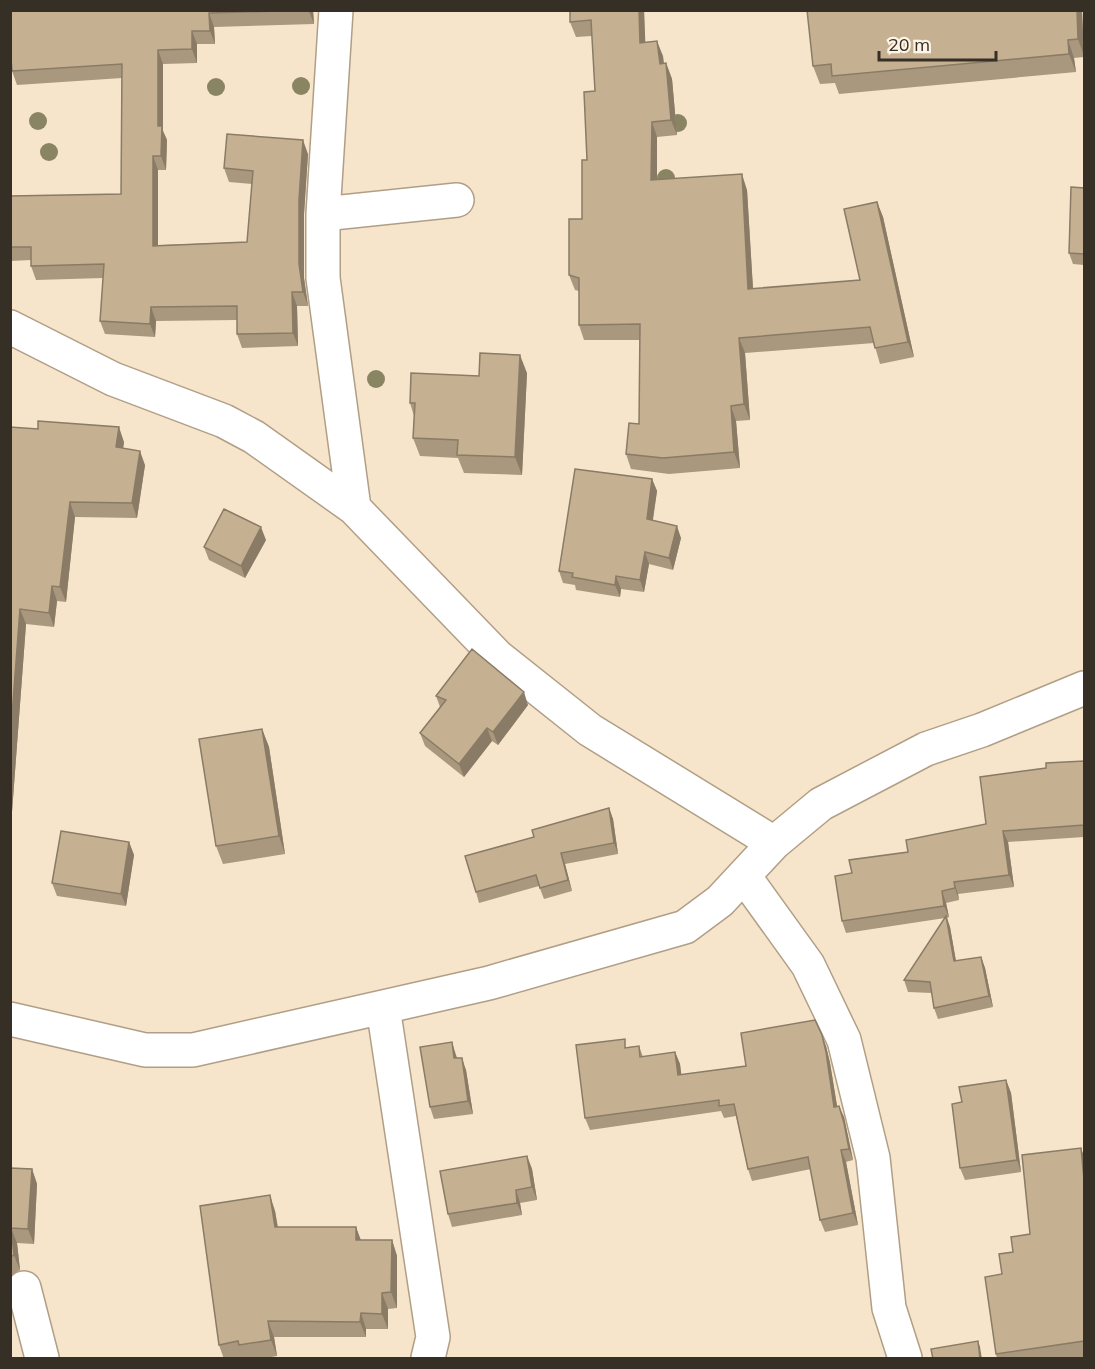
<svg xmlns="http://www.w3.org/2000/svg" width="1095" height="1369" viewBox="0 0 1095 1369" font-family="Mulish,sans-serif">
<style>
.lines{fill:none;stroke-linecap:round;stroke-linejoin:round}
.minor-casing{stroke:#b09f86;stroke-width:36}
.minor{stroke:#fff;stroke-width:33}
.tree{fill:#898462}
.wall{fill:#a9977e}
.shaded-wall{fill:#8a7b66}
.building{fill:#c5b092;stroke:#8a7b66;stroke-width:1.5}
</style>
<rect width="100%" height="100%" fill="#f7e5cb"/>
<g class="lines">
<!-- minor casing -->
<g class="minor-casing">
<path id="minor" d="M 336,10 L 323,214 L 323,278 L 354,508
M 323,214 L 457,200
M 10,327 L 113,379 L 224,421 L 254,437 L 354,508 L 497,656 L 590,730 L 774,843
M 744,876 L 808,965 L 844,1040 L 873,1158 L 889,1308 L 905,1358
M 383,1007 L 433,1337 L 428,1358
M 10,1019 L 145,1050 L 193,1050 L 489,983 L 685,927 L 720,901 L 774,843 L 821,804 L 926,749 L 982,730 L 1084,688
M 24,1288 L 42,1358"/>
</g>
<!-- minor -->
<use href="#minor" class="minor"/>
</g>
<!-- trees -->
<g class="tree">
<circle cx="301" cy="86" r="9"/>
<circle cx="216" cy="87" r="9"/>
<circle cx="38" cy="121" r="9"/>
<circle cx="678" cy="123" r="9"/>
<circle cx="49" cy="152" r="9"/>
<circle cx="666" cy="178" r="9"/>
<circle cx="376" cy="379" r="9"/>
</g>
<!-- wall -->
<path class="wall" d="M 10,10 L 313,10 L 314,24 L 214,27 L 215,44 L 197,44 L 197,63 L 163,64 L 163,131 L 167,140 L 166,170 L 158,170 L 158,245 L 247,242 L 252,184 L 229,182 L 224,168 L 308,154 L 304,214 L 304,278 L 308,306 L 297,306 L 298,346 L 242,348 L 237,334 L 237,320 L 156,321 L 155,337 L 105,334 L 100,321 L 103,278 L 36,280 L 31,266 L 31,260 L 10,261 L 10,196 L 121,194 L 122,78 L 17,85 L 12,71 L 12,62 L 10,62 Z
M 570,10 L 644,10 L 645,42 L 663,56 L 664,64 L 666,63 L 672,79 L 677,135 L 657,137 L 657,180 L 747,190 L 753,289 L 860,280 L 877,202 L 883,217 L 914,357 L 880,364 L 874,343 L 745,353 L 750,420 L 736,421 L 740,468 L 669,474 L 631,469 L 626,454 L 639,424 L 640,340 L 584,340 L 579,325 L 579,291 L 575,290 L 569,275 L 582,219 L 595,91 L 592,36 L 576,37 L 570,22 Z
M 1082,10 L 1084,57 L 1074,58 L 1076,72 L 839,94 L 835,83 L 820,84 L 813,66 Z
M 1084,188 L 1084,265 L 1073,264 L 1069,253 Z
M 527,373 L 522,475 L 464,473 L 458,458 L 420,456 L 413,438 L 414,416 L 410,403 L 479,376 Z
M 10,427 L 124,442 L 123,448 L 145,465 L 137,518 L 75,517 L 66,602 L 57,601 L 54,627 L 26,624 L 12,812 L 10,811 Z
M 652,479 L 657,491 L 653,520 L 681,538 L 673,570 L 649,564 L 644,592 L 621,589 L 620,597 L 576,590 L 575,585 L 563,583 L 559,571 Z
M 266,540 L 245,578 L 209,560 L 204,547 Z
M 436,696 L 528,705 L 498,745 L 492,741 L 464,777 L 425,746 L 420,733 L 440,707 Z
M 262,729 L 269,747 L 285,854 L 223,864 L 216,846 Z
M 1084,761 L 1084,837 L 1008,842 L 1014,887 L 958,894 L 959,900 L 946,903 L 949,917 L 947,918 L 950,927 L 956,961 L 981,957 L 985,968 L 993,1007 L 938,1019 L 934,1008 L 932,993 L 908,992 L 904,980 L 945,918 L 846,933 L 842,921 L 852,873 L 986,824 L 1046,768 Z
M 609,808 L 613,819 L 618,854 L 565,864 L 572,891 L 544,899 L 539,886 L 479,903 L 476,892 L 534,837 Z
M 129,842 L 134,855 L 126,906 L 57,896 L 52,883 Z
M 639,1046 L 643,1057 L 675,1052 L 680,1064 L 681,1075 L 746,1066 L 826,1046 L 830,1063 L 837,1106 L 844,1117 L 853,1160 L 846,1162 L 858,1225 L 825,1232 L 820,1220 L 811,1169 L 752,1181 L 748,1169 L 736,1116 L 724,1118 L 721,1111 L 590,1130 L 585,1118 L 628,1047 Z
M 456,1055 L 457,1058 L 466,1070 L 473,1114 L 434,1119 L 430,1107 Z
M 1006,1080 L 1011,1093 L 1021,1172 L 965,1180 L 960,1168 L 962,1102 Z
M 1081,1148 L 1084,1157 L 1084,1359 L 997,1359 L 996,1354 L 1002,1274 L 1030,1234 Z
M 527,1156 L 532,1169 L 537,1200 L 520,1203 L 522,1215 L 452,1227 L 448,1214 Z
M 10,1168 L 32,1169 L 37,1184 L 34,1244 L 17,1243 L 20,1270 L 10,1276 Z
M 275,1211 L 278,1227 L 356,1227 L 360,1240 L 392,1240 L 397,1256 L 397,1308 L 388,1309 L 388,1329 L 366,1329 L 366,1337 L 274,1337 L 277,1356 L 259,1359 L 244,1359 L 243,1357 L 236,1359 L 224,1359 L 219,1345 Z"/>
<!-- shaded-wall -->
<path class="shaded-wall" d="M 313,10 L 314,24 L 309,11 Z
M 639,10 L 644,10 L 646,58 L 640,43 Z
M 1077,10 L 1082,10 L 1084,56 L 1078,39 Z
M 209,13 L 214,27 L 215,44 L 210,31 Z
M 192,31 L 197,44 L 197,63 L 192,49 Z
M 1068,40 L 1074,58 L 1076,72 L 1069,54 Z
M 657,41 L 663,56 L 665,79 L 660,64 Z
M 158,50 L 163,64 L 163,131 L 167,140 L 166,170 L 161,156 L 158,126 Z
M 666,63 L 672,79 L 677,135 L 671,120 Z
M 652,122 L 657,137 L 657,195 L 651,180 Z
M 303,140 L 308,154 L 304,214 L 304,278 L 308,306 L 303,292 L 299,264 L 299,200 Z
M 153,156 L 158,170 L 158,259 L 153,246 Z
M 742,174 L 747,190 L 754,305 L 748,289 Z
M 877,202 L 883,217 L 914,357 L 908,342 Z
M 292,292 L 297,306 L 298,346 L 293,333 Z
M 151,307 L 156,321 L 155,337 L 150,324 Z
M 739,338 L 745,353 L 750,420 L 744,404 Z
M 520,355 L 527,373 L 522,475 L 515,457 Z
M 731,406 L 736,421 L 740,468 L 734,452 Z
M 119,427 L 124,442 L 121,462 L 116,447 Z
M 140,451 L 145,465 L 137,518 L 132,503 Z
M 652,479 L 657,491 L 651,531 L 647,519 Z
M 70,502 L 75,517 L 66,602 L 60,587 Z
M 677,526 L 681,538 L 673,570 L 669,558 Z
M 261,527 L 266,540 L 245,578 L 241,566 Z
M 645,552 L 649,564 L 644,592 L 640,580 Z
M 616,576 L 621,589 L 620,597 L 615,585 Z
M 52,586 L 57,601 L 54,627 L 49,613 Z
M 20,609 L 26,624 L 12,812 L 10,808 L 10,742 Z
M 524,692 L 528,705 L 498,745 L 493,732 Z
M 487,728 L 492,741 L 464,777 L 459,764 Z
M 262,729 L 269,747 L 285,854 L 279,836 Z
M 609,808 L 613,819 L 618,854 L 614,843 Z
M 1003,831 L 1008,842 L 1014,887 L 1009,875 Z
M 129,842 L 134,855 L 126,906 L 121,894 Z
M 561,853 L 565,864 L 572,891 L 568,880 Z
M 954,882 L 958,894 L 959,900 L 955,888 Z
M 942,891 L 946,903 L 949,917 L 944,906 Z
M 946,916 L 950,927 L 958,973 L 954,961 Z
M 981,957 L 985,968 L 993,1007 L 989,996 Z
M 822,1035 L 826,1046 L 830,1063 L 839,1118 L 834,1107 Z
M 452,1042 L 456,1055 L 459,1071 L 454,1058 Z
M 675,1052 L 680,1064 L 683,1087 L 678,1075 Z
M 462,1058 L 466,1070 L 473,1114 L 468,1101 Z
M 1006,1080 L 1011,1093 L 1021,1172 L 1017,1160 Z
M 839,1106 L 844,1117 L 853,1160 L 849,1149 Z
M 1081,1148 L 1084,1157 L 1084,1179 Z
M 841,1150 L 846,1162 L 858,1225 L 853,1213 Z
M 527,1156 L 532,1169 L 537,1200 L 532,1187 Z
M 32,1169 L 37,1184 L 34,1244 L 28,1229 Z
M 516,1190 L 520,1203 L 522,1215 L 517,1203 Z
M 270,1195 L 275,1211 L 280,1243 L 275,1227 Z
M 356,1227 L 362,1243 L 356,1240 Z
M 11,1228 L 17,1243 L 20,1270 L 14,1255 Z
M 392,1240 L 397,1256 L 397,1308 L 391,1292 Z
M 382,1293 L 388,1309 L 388,1329 L 382,1314 Z
M 361,1313 L 366,1329 L 366,1337 L 360,1322 Z
M 268,1321 L 274,1337 L 277,1356 L 271,1340 Z
M 978,1341 L 980,1347 L 982,1359 L 980,1359 Z"/>
<!-- building -->
<path class="building" d="M 10,10 L 309,10 L 209,13 L 210,31 L 192,31 L 192,49 L 158,50 L 158,126 L 162,126 L 161,156 L 153,156 L 153,246 L 247,242 L 253,171 L 224,168 L 227,134 L 303,140 L 299,200 L 299,264 L 303,292 L 292,292 L 293,333 L 237,334 L 237,306 L 151,307 L 150,324 L 100,321 L 104,264 L 31,266 L 31,247 L 10,247 L 10,196 L 121,194 L 122,64 L 12,71 L 10,48 Z
M 570,10 L 639,10 L 640,43 L 657,41 L 660,64 L 666,63 L 671,120 L 652,122 L 651,180 L 742,174 L 748,289 L 860,280 L 844,209 L 877,202 L 908,342 L 875,348 L 870,327 L 739,338 L 744,404 L 731,406 L 734,452 L 663,458 L 626,454 L 629,423 L 639,424 L 640,324 L 579,325 L 579,278 L 569,275 L 569,219 L 582,219 L 582,160 L 587,160 L 584,92 L 595,91 L 591,20 L 570,22 Z
M 807,10 L 1077,10 L 1078,39 L 1068,40 L 1069,54 L 832,76 L 831,64 L 813,66 Z
M 1071,187 L 1084,188 L 1084,254 L 1069,253 Z
M 480,353 L 520,355 L 515,457 L 457,455 L 458,440 L 413,438 L 415,403 L 410,403 L 411,373 L 479,376 Z
M 38,421 L 119,427 L 116,447 L 140,451 L 132,503 L 70,502 L 60,587 L 52,586 L 49,613 L 20,609 L 10,742 L 10,427 L 38,429 Z
M 575,469 L 652,479 L 647,519 L 677,526 L 669,558 L 645,552 L 640,580 L 616,576 L 615,585 L 572,577 L 573,573 L 559,571 Z
M 224,509 L 261,527 L 241,566 L 204,547 Z
M 472,649 L 524,692 L 493,732 L 487,728 L 459,764 L 420,733 L 446,700 L 436,696 Z
M 262,729 L 279,836 L 216,846 L 199,739 Z
M 1084,761 L 1084,825 L 1003,831 L 1009,875 L 954,882 L 955,888 L 942,891 L 944,906 L 842,921 L 835,876 L 852,873 L 849,860 L 908,852 L 906,840 L 986,824 L 980,777 L 1046,768 L 1046,763 Z
M 609,808 L 614,843 L 561,853 L 568,880 L 540,888 L 536,875 L 476,892 L 465,856 L 534,837 L 532,830 Z
M 61,831 L 129,842 L 121,894 L 52,883 Z
M 946,916 L 954,961 L 981,957 L 989,996 L 934,1008 L 930,982 L 904,980 Z
M 815,1020 L 822,1035 L 826,1052 L 834,1107 L 839,1106 L 844,1123 L 849,1149 L 841,1150 L 853,1213 L 820,1220 L 808,1157 L 748,1169 L 734,1104 L 719,1106 L 719,1100 L 585,1118 L 576,1045 L 625,1039 L 625,1048 L 639,1046 L 640,1057 L 675,1052 L 678,1075 L 746,1066 L 741,1033 Z
M 452,1042 L 454,1058 L 462,1058 L 468,1101 L 430,1107 L 420,1047 Z
M 1006,1080 L 1017,1160 L 960,1168 L 952,1104 L 962,1102 L 959,1087 Z
M 1081,1148 L 1084,1179 L 1084,1341 L 996,1354 L 985,1277 L 1002,1274 L 999,1254 L 1013,1252 L 1011,1237 L 1030,1234 L 1022,1155 Z
M 527,1156 L 532,1187 L 516,1190 L 517,1203 L 448,1214 L 440,1171 Z
M 10,1168 L 32,1169 L 28,1229 L 11,1228 L 14,1255 L 10,1257 Z
M 270,1195 L 275,1227 L 356,1227 L 356,1240 L 392,1240 L 391,1292 L 382,1293 L 382,1314 L 361,1313 L 360,1322 L 268,1321 L 271,1340 L 239,1345 L 238,1341 L 219,1345 L 200,1206 Z
M 978,1341 L 980,1359 L 933,1359 L 931,1349 Z"/>
<!-- border -->
<rect width="1095" height="1369" fill="none" stroke="#362f25" stroke-width="24"/>
<!-- scale -->
<path d="M879 51v9h117v-9" fill="none" stroke="#362f25" stroke-width="3"/>
<text x="888" y="51" font-size="18" fill="#362f25" stroke="#fef3e4" stroke-width="4.5" paint-order="stroke">20 m</text>
</svg>
